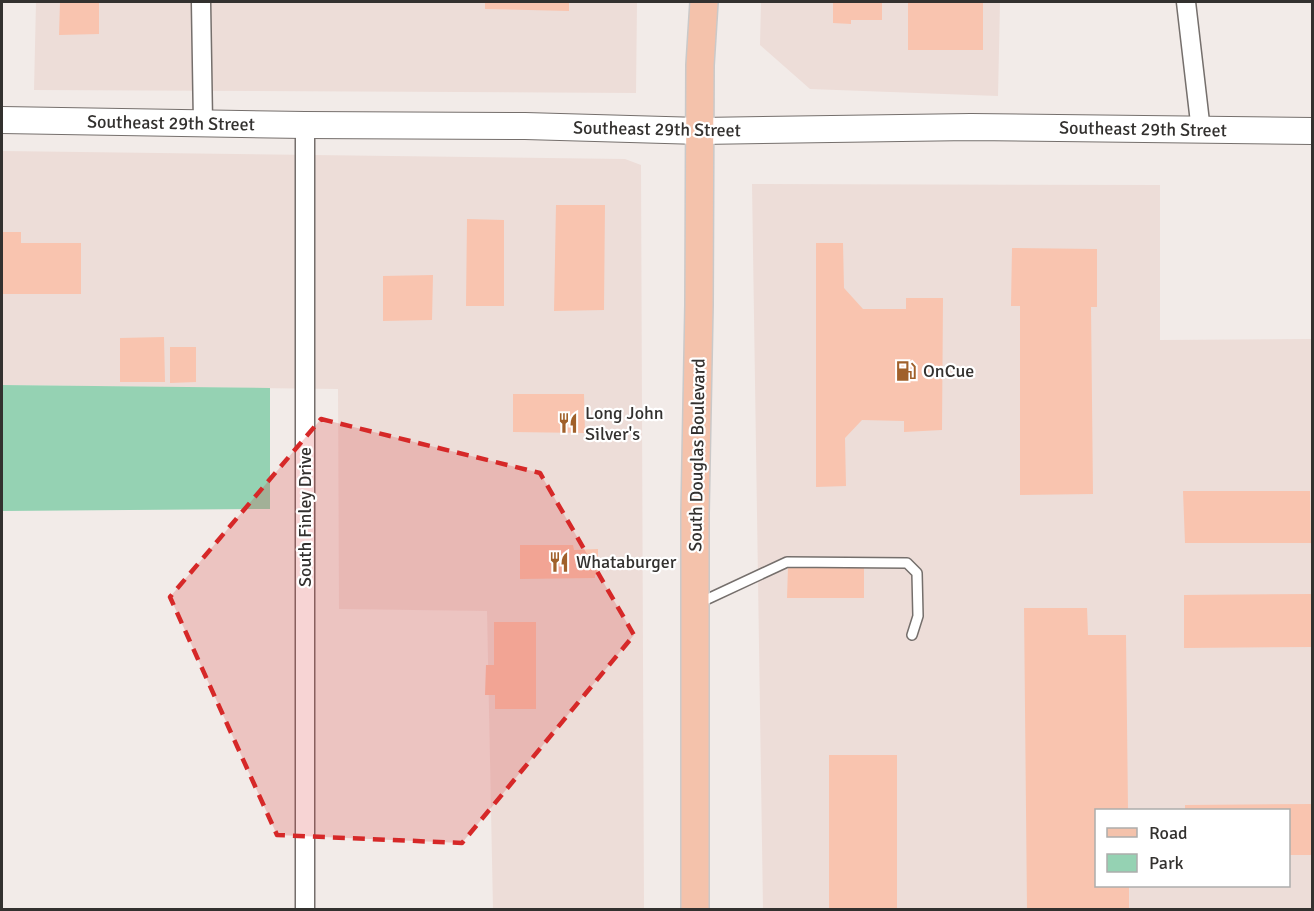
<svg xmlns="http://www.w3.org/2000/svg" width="1314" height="911" viewBox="0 0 1314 911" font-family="Signika,sans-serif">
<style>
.built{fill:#edddd8;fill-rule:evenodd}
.green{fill:#95d2b3}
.building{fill:#f9c4af}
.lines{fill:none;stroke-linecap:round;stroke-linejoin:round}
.service-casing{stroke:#756f6c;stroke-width:12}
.minor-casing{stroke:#756f6c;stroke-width:21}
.secondary-casing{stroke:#756f6c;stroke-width:28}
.primary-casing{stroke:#cac9c9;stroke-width:30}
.service{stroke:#fff;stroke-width:9}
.minor{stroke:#fff;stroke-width:18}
.secondary{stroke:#fff;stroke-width:26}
.primary{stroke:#f4c2ab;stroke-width:27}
.marked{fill:#d62828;fill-opacity:0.2;stroke:#d62828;stroke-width:4.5;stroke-dasharray:12 8;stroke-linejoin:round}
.labels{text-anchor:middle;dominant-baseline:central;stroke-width:4.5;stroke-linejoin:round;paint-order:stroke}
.street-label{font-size:18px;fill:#33312f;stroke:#fff}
.poi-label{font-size:18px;fill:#33312f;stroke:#fff;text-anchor:start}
</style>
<rect width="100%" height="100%" fill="#f2ebe8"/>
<!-- built -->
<path class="built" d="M 36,2 L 637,2 L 636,93 L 34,90 Z
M 761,2 L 1000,2 L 998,96 L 810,89 L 760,45 Z
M 2,151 L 625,159 L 641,165 L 644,909 L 493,909 L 487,611 L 339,609 L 338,389 L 2,385 Z
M 752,184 L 1160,185 L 1160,340 L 1312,339 L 1312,909 L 763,909 ZM 1096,810 L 1288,810 L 1288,886 L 1096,886 Z"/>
<!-- green -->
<path class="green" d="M 2,385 L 270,388 L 270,509 L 2,511 Z"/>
<!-- building -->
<path class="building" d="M 60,2 L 99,2 L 99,34 L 59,35 Z
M 485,2 L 569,2 L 569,11 L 485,9 Z
M 833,2 L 882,2 L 882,20 L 851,20 L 851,24 L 833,23 Z
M 908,2 L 983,2 L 983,50 L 908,50 Z
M 556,205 L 605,205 L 604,310 L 554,311 Z
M 467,219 L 504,220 L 504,306 L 466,306 Z
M 2,232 L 21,232 L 21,243 L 81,243 L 81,294 L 2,294 Z
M 816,243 L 843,243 L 844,288 L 863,309 L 906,309 L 906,298 L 943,298 L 942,430 L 904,432 L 904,421 L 862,420 L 845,438 L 846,486 L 816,487 Z
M 1012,248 L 1097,249 L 1097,307 L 1091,307 L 1093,494 L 1020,495 L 1020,306 L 1011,306 Z
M 433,275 L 432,320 L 383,321 L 383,276 Z
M 164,337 L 165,382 L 120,382 L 120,338 Z
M 170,347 L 196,347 L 196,382 L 170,383 Z
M 513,394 L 584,394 L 585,433 L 513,432 Z
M 1183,491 L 1310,491 L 1311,543 L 1185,543 Z
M 520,545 L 573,545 L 574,550 L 598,549 L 598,575 L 595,575 L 595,578 L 520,579 Z
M 788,567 L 864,568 L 864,598 L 787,598 Z
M 1311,594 L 1312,647 L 1184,648 L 1184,595 Z
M 1024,608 L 1087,608 L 1088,635 L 1126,635 L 1128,810 L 1096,810 L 1096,886 L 1129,886 L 1129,910 L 1027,910 Z
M 494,622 L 536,622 L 536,709 L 495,709 L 495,695 L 485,695 L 486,665 L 494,665 Z
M 829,755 L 897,755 L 897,910 L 829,910 Z
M 1311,804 L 1312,855 L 1288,855 L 1288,810 L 1185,810 L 1185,805 Z"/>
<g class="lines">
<!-- service casing -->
<g class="service-casing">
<path id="service" d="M 699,603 L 787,562 L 907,563 L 917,573 L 918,616 L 912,635"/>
</g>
<!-- minor casing -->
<g class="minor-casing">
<path id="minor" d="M 201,2 L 203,123
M 1186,2 L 1201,131
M 305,125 L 305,910"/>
</g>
<!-- secondary casing -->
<g class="secondary-casing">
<path id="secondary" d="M 2,120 L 305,125 L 525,126 L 700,131 L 971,127 L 1312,131"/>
</g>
<!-- primary casing -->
<g class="primary-casing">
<path id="primary" d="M 695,910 L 695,513 L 699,305 L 700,65 L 704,2"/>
</g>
<!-- service -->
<use href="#service" class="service"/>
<!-- minor -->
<use href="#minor" class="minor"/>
<!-- secondary -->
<use href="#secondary" class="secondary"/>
<!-- primary -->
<use href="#primary" class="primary"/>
</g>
<!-- marked area -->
<path class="marked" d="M 321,419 L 540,473 L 634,635 L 462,843 L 277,835 L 170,597 Z"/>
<!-- icons -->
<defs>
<g id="fuel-bare" transform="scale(1.62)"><path d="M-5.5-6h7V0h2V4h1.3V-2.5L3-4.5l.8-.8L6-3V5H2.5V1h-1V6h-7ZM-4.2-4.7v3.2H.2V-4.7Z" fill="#a0602a" stroke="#fff" stroke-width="2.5" paint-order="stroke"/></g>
<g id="restaurant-bare" transform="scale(1.62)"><path d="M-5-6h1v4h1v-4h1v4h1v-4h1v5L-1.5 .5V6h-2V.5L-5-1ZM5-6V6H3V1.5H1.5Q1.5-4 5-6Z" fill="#a0602a" stroke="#fff" stroke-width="2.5" paint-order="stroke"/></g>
</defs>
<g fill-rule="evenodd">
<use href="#fuel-bare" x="906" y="371"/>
<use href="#restaurant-bare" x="568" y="423"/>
<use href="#restaurant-bare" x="559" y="562"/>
</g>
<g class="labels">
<!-- street labels -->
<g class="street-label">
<text transform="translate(171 123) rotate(1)">Southeast 29th Street</text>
<text transform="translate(657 129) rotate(1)">Southeast 29th Street</text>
<text transform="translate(1143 129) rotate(1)">Southeast 29th Street</text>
<text transform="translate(697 455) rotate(-89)">South Douglas Boulevard</text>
<text transform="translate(305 517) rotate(-90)">South Finley Drive</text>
</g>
<!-- poi labels -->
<g class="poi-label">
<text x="923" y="371">OnCue</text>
<text x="585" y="413">Long John<tspan x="585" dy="21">Silver's</tspan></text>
<text x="576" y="562">Whataburger</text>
</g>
</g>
<!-- border -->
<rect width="1314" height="911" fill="none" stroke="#33312f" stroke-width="6"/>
<!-- legend -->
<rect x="1095" y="809" width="195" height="78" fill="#ffffff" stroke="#adadac" stroke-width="1.5"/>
<rect x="1107" y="828" width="30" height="9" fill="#f4c2ab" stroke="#adadac" stroke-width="1.5"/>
<text x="1149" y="839" font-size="18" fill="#33312f">Road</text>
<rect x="1107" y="854" width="30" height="18" fill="#95d2b3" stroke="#adadac" stroke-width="1.5"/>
<text x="1149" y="869" font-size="18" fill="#33312f">Park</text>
</svg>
